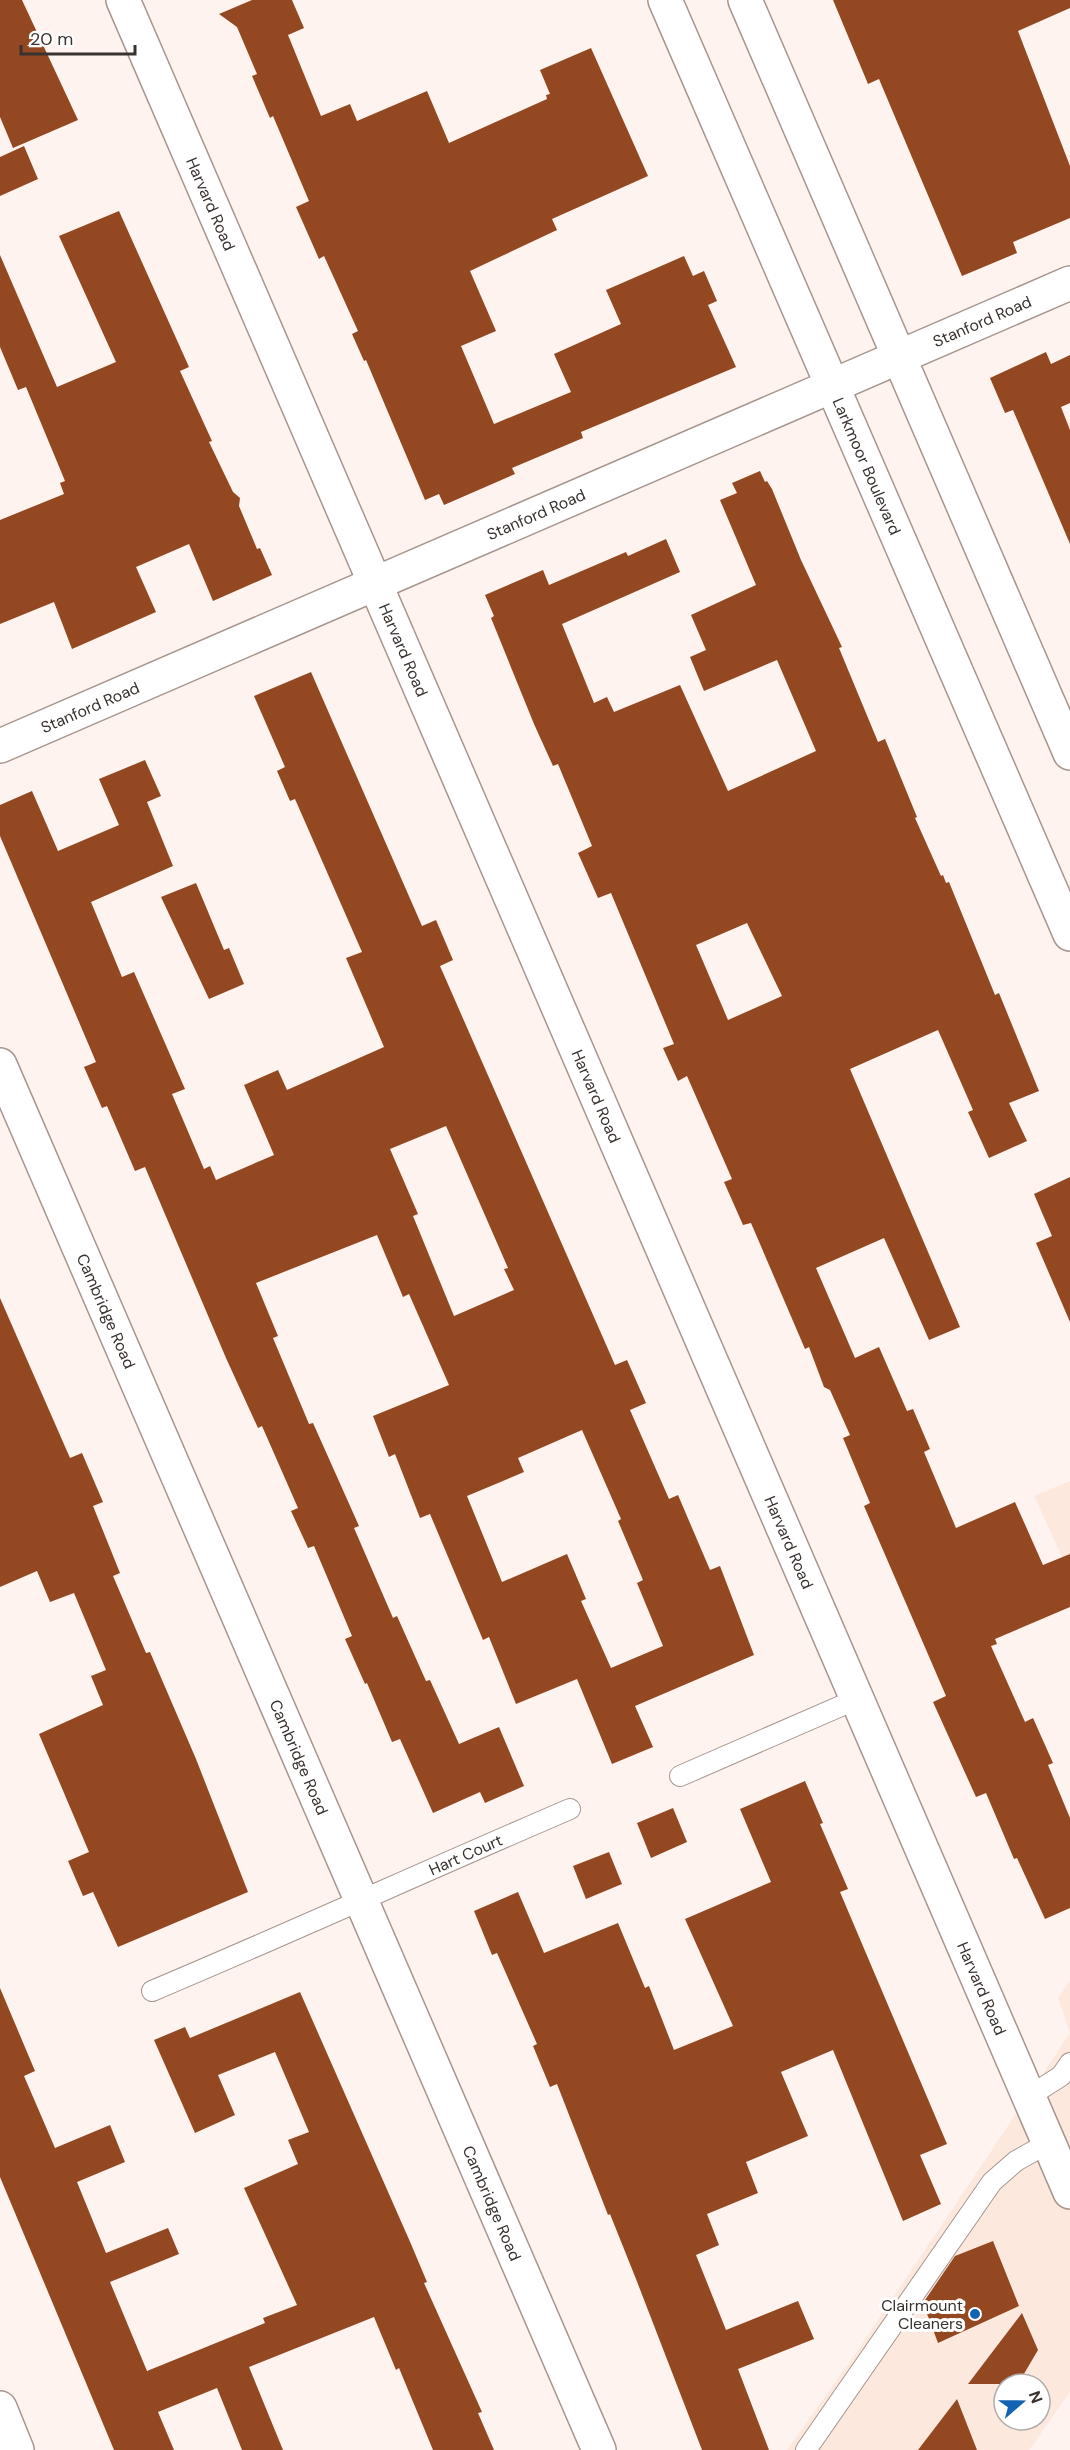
<svg xmlns="http://www.w3.org/2000/svg" width="1070" height="2450" viewBox="0 0 1070 2450" font-family="'DM Sans',sans-serif">
<style>
.built{fill:#fde8de;fill-rule:evenodd}
.building{fill:#934822;fill-rule:evenodd}
.lines{fill:none;stroke-linecap:round;stroke-linejoin:round}
.service-casing{stroke:#a7968e;stroke-width:22}
.minor-casing{stroke:#a7968e;stroke-width:36}
.service{stroke:#fff;stroke-width:20}
.minor{stroke:#fff;stroke-width:33}
.poi-dot{fill:#1264b2;stroke:#fff;stroke-width:2}
.labels{text-anchor:middle;dominant-baseline:central;stroke-width:6;stroke-linejoin:round;paint-order:stroke}
.street-label{font-size:16px;fill:#39322f;stroke:#fff}
.poi-label{font-size:16px;fill:#39322f;stroke:#fff;text-anchor:end}
</style>
<rect width="100%" height="100%" fill="#fef3ee"/>
<!-- built -->
<path class="built" d="M 1070,1481 L 1070,1574 L 1034,1496 Z
M 1070,1981 L 1070,2392 L 1029,2450 L 787,2450 L 854,2356 L 1070,2033 L 1058,1998 ZM 1004,2384 L 1040,2384 L 1040,2420 L 1004,2420 Z"/>
<!-- building -->
<path class="building" d="M 0,0 L 22,0 L 78,120 L 13,148 L 0,117 Z
M 252,0 L 292,0 L 304,28 L 288,35 L 321,116 L 350,104 L 357,121 L 427,91 L 449,143 L 547,99 L 546,95 L 550,94 L 540,70 L 591,48 L 648,176 L 552,219 L 557,230 L 470,271 L 496,331 L 461,346 L 494,424 L 571,392 L 554,354 L 621,324 L 606,290 L 684,256 L 693,276 L 704,271 L 717,301 L 708,305 L 736,367 L 581,432 L 583,438 L 512,468 L 515,474 L 444,505 L 439,494 L 425,500 L 366,360 L 364,361 L 352,334 L 358,331 L 324,256 L 319,259 L 296,207 L 309,201 L 273,116 L 270,118 L 252,76 L 257,74 L 237,27 L 219,14 Z
M 833,0 L 1070,0 L 1070,8 L 1018,31 L 1070,166 L 1070,218 L 1013,242 L 1017,253 L 962,276 L 879,79 L 868,84 Z
M 24,146 L 38,179 L 0,196 L 0,157 Z
M 119,211 L 189,367 L 180,371 L 212,441 L 209,442 L 233,492 L 240,498 L 239,506 L 257,549 L 260,548 L 272,575 L 213,601 L 189,544 L 136,567 L 156,612 L 72,649 L 54,602 L 0,624 L 0,520 L 64,494 L 60,483 L 65,481 L 26,387 L 18,390 L 0,347 L 0,255 L 57,387 L 116,362 L 59,236 Z
M 1046,352 L 1051,364 L 1070,355 L 1070,403 L 1061,407 L 1070,430 L 1070,544 L 1013,410 L 1005,413 L 990,378 Z
M 760,471 L 765,482 L 767,481 L 772,489 L 801,560 L 842,647 L 839,648 L 878,742 L 885,739 L 917,817 L 915,818 L 941,876 L 943,875 L 946,883 L 949,882 L 995,995 L 999,993 L 1039,1091 L 1009,1103 L 1027,1141 L 989,1158 L 968,1112 L 973,1110 L 938,1030 L 850,1069 L 960,1327 L 929,1340 L 884,1238 L 816,1268 L 855,1358 L 879,1347 L 907,1411 L 913,1409 L 930,1449 L 924,1452 L 956,1528 L 1015,1502 L 1043,1565 L 1070,1554 L 1070,1607 L 995,1639 L 997,1644 L 991,1646 L 1025,1722 L 1033,1718 L 1053,1763 L 1048,1765 L 1070,1818 L 1070,1908 L 1045,1919 L 1017,1858 L 1014,1859 L 986,1793 L 976,1797 L 933,1702 L 946,1696 L 864,1506 L 870,1503 L 843,1438 L 850,1435 L 830,1390 L 824,1387 L 809,1347 L 805,1349 L 751,1223 L 743,1225 L 724,1182 L 732,1179 L 687,1076 L 678,1081 L 663,1048 L 674,1044 L 611,893 L 598,898 L 578,853 L 592,846 L 558,764 L 553,766 L 534,724 L 491,618 L 494,616 L 485,595 L 543,570 L 549,585 L 626,552 L 628,556 L 666,539 L 680,572 L 562,624 L 594,703 L 607,697 L 614,712 L 680,685 L 728,791 L 816,751 L 777,660 L 704,691 L 690,657 L 706,650 L 691,615 L 756,585 L 720,500 L 737,493 L 732,483 ZM 747,923 L 782,996 L 728,1020 L 696,945 Z
M 311,672 L 422,926 L 436,920 L 453,960 L 440,966 L 615,1365 L 627,1360 L 646,1403 L 630,1410 L 669,1499 L 678,1495 L 710,1570 L 720,1566 L 754,1655 L 635,1706 L 653,1747 L 612,1764 L 577,1679 L 516,1704 L 489,1637 L 483,1640 L 430,1514 L 420,1518 L 395,1454 L 389,1457 L 373,1416 L 449,1385 L 409,1294 L 403,1297 L 377,1235 L 256,1283 L 278,1336 L 273,1338 L 309,1424 L 313,1423 L 359,1526 L 354,1528 L 393,1618 L 397,1616 L 426,1681 L 430,1680 L 459,1744 L 499,1727 L 524,1786 L 485,1803 L 480,1792 L 433,1813 L 400,1739 L 392,1742 L 367,1683 L 365,1684 L 345,1639 L 352,1636 L 314,1546 L 308,1548 L 291,1511 L 298,1508 L 262,1426 L 258,1428 L 226,1358 L 145,1167 L 135,1171 L 107,1106 L 102,1108 L 84,1067 L 96,1062 L 0,836 L 0,805 L 32,791 L 58,851 L 119,825 L 99,779 L 145,760 L 161,796 L 147,802 L 173,866 L 91,902 L 122,977 L 134,972 L 185,1089 L 172,1094 L 204,1169 L 210,1166 L 216,1180 L 274,1155 L 244,1085 L 278,1070 L 287,1090 L 384,1047 L 346,958 L 362,952 L 295,799 L 290,801 L 277,771 L 285,767 L 254,696 ZM 446,1126 L 508,1268 L 504,1269 L 514,1290 L 454,1316 L 413,1216 L 418,1214 L 390,1149 ZM 582,1430 L 621,1519 L 618,1521 L 643,1580 L 637,1583 L 663,1646 L 611,1668 L 581,1601 L 586,1599 L 567,1554 L 502,1582 L 467,1496 L 524,1472 L 518,1458 Z
M 196,883 L 224,950 L 229,948 L 244,984 L 209,999 L 161,897 Z
M 1070,1177 L 1070,1322 L 1036,1243 L 1052,1236 L 1034,1194 Z
M 0,1298 L 70,1458 L 82,1453 L 103,1502 L 93,1506 L 120,1573 L 113,1576 L 146,1653 L 150,1652 L 196,1759 L 248,1892 L 118,1947 L 93,1892 L 83,1896 L 68,1861 L 89,1852 L 39,1734 L 103,1705 L 91,1676 L 106,1670 L 74,1593 L 50,1602 L 37,1571 L 0,1587 Z
M 805,1781 L 823,1823 L 820,1824 L 848,1889 L 840,1892 L 947,2144 L 920,2155 L 941,2204 L 903,2221 L 833,2050 L 781,2072 L 808,2136 L 746,2162 L 758,2193 L 707,2214 L 719,2245 L 696,2255 L 726,2330 L 798,2301 L 814,2339 L 738,2369 L 769,2450 L 702,2450 L 636,2279 L 610,2214 L 608,2215 L 557,2084 L 550,2087 L 533,2046 L 537,2044 L 497,1953 L 492,1955 L 474,1911 L 518,1892 L 544,1953 L 618,1923 L 645,1988 L 649,1986 L 674,2050 L 733,2026 L 685,1919 L 771,1882 L 740,1809 Z
M 673,1808 L 687,1842 L 651,1858 L 637,1823 Z
M 609,1852 L 622,1884 L 586,1899 L 573,1866 Z
M 0,1988 L 35,2071 L 24,2076 L 55,2148 L 110,2125 L 125,2162 L 77,2182 L 106,2253 L 168,2228 L 179,2254 L 110,2282 L 147,2371 L 265,2323 L 263,2318 L 297,2305 L 244,2188 L 298,2164 L 288,2140 L 309,2132 L 275,2052 L 218,2075 L 235,2115 L 195,2133 L 154,2040 L 185,2027 L 190,2038 L 300,1992 L 411,2244 L 427,2282 L 424,2283 L 482,2412 L 478,2413 L 494,2450 L 433,2450 L 399,2368 L 396,2370 L 374,2317 L 249,2367 L 283,2450 L 242,2450 L 217,2388 L 158,2412 L 174,2450 L 114,2450 L 0,2177 Z
M 993,2241 L 1019,2306 L 938,2343 L 923,2303 L 955,2256 Z
M 1022,2313 L 1038,2350 L 1018,2384 L 968,2384 Z
M 957,2399 L 977,2450 L 918,2450 Z"/>
<g class="lines">
<!-- service casing -->
<g class="service-casing">
<g id="service">
<path d="M 680,1776 L 857,1699"/>
<path id="s1" d="M 152,1991 C 292,1932 430,1869 570,1809"/>
<path d="M 1028,2097 L 1061,2076 L 1070,2063"/>
<path d="M 806,2450 L 992,2182 L 1016,2161 L 1048,2143"/>
</g>
</g>
<!-- minor casing -->
<g class="minor-casing">
<g id="minor">
<path id="s2" d="M 123,0 L 1070,2192"/>
<path id="s3" d="M 665,0 L 1070,934"/>
<path d="M 745,0 L 1070,753"/>
<path id="s4" d="M 0,746 L 1070,283"/>
<path id="s5" d="M 0,1065 L 599,2450"/>
<path d="M 0,2408 L 17,2450"/>
</g>
</g>
<!-- service -->
<use href="#service" class="service"/>
<!-- minor -->
<use href="#minor" class="minor"/>
</g>
<!-- markers -->
<circle class="poi-dot" cx="975" cy="2314" r="6"/>
<g class="labels">
<!-- street labels -->
<g class="street-label">
<text stroke="none"><textPath href="#s2" startOffset="222">Harvard Road</textPath></text>
<text stroke="none"><textPath href="#s4" startOffset="1070">Stanford Road</textPath></text>
<text stroke="none"><textPath href="#s3" startOffset="508">Larkmoor Boulevard</textPath></text>
<text stroke="none"><textPath href="#s4" startOffset="584">Stanford Road</textPath></text>
<text stroke="none"><textPath href="#s2" startOffset="708">Harvard Road</textPath></text>
<text stroke="none"><textPath href="#s4" startOffset="98">Stanford Road</textPath></text>
<text stroke="none"><textPath href="#s2" startOffset="1194">Harvard Road</textPath></text>
<text stroke="none"><textPath href="#s5" startOffset="268">Cambridge Road</textPath></text>
<text stroke="none"><textPath href="#s2" startOffset="1680">Harvard Road</textPath></text>
<text stroke="none"><textPath href="#s5" startOffset="754">Cambridge Road</textPath></text>
<text stroke="none"><textPath href="#s1" startOffset="342">Hart Court</textPath></text>
<text stroke="none"><textPath href="#s2" startOffset="2166">Harvard Road</textPath></text>
<text stroke="none"><textPath href="#s5" startOffset="1240">Cambridge Road</textPath></text>
</g>
<!-- poi labels -->
<g class="poi-label">
<text x="963" y="2305">Clairmount<tspan x="963" dy="18">Cleaners</tspan></text>
</g>
</g>
<!-- north arrow -->
<g transform="translate(1022 2402) rotate(70)"><circle r="28" fill="#ffffff" stroke="#b0adac" stroke-width="1.5"/>
<path d="M0-4.5L10 22L0 15L-10 22Z" fill="#1264b2"/>
<text y="-9" font-size="16" font-weight="bold" text-anchor="middle" fill="#39322f">N</text>
</g>
<!-- scale -->
<path d="M21 45v9h114v-9" fill="none" stroke="#39322f" stroke-width="3"/>
<text x="30" y="45" font-size="18" fill="#39322f" stroke="#ffffff" stroke-width="4.5" paint-order="stroke">20 m</text>
</svg>
